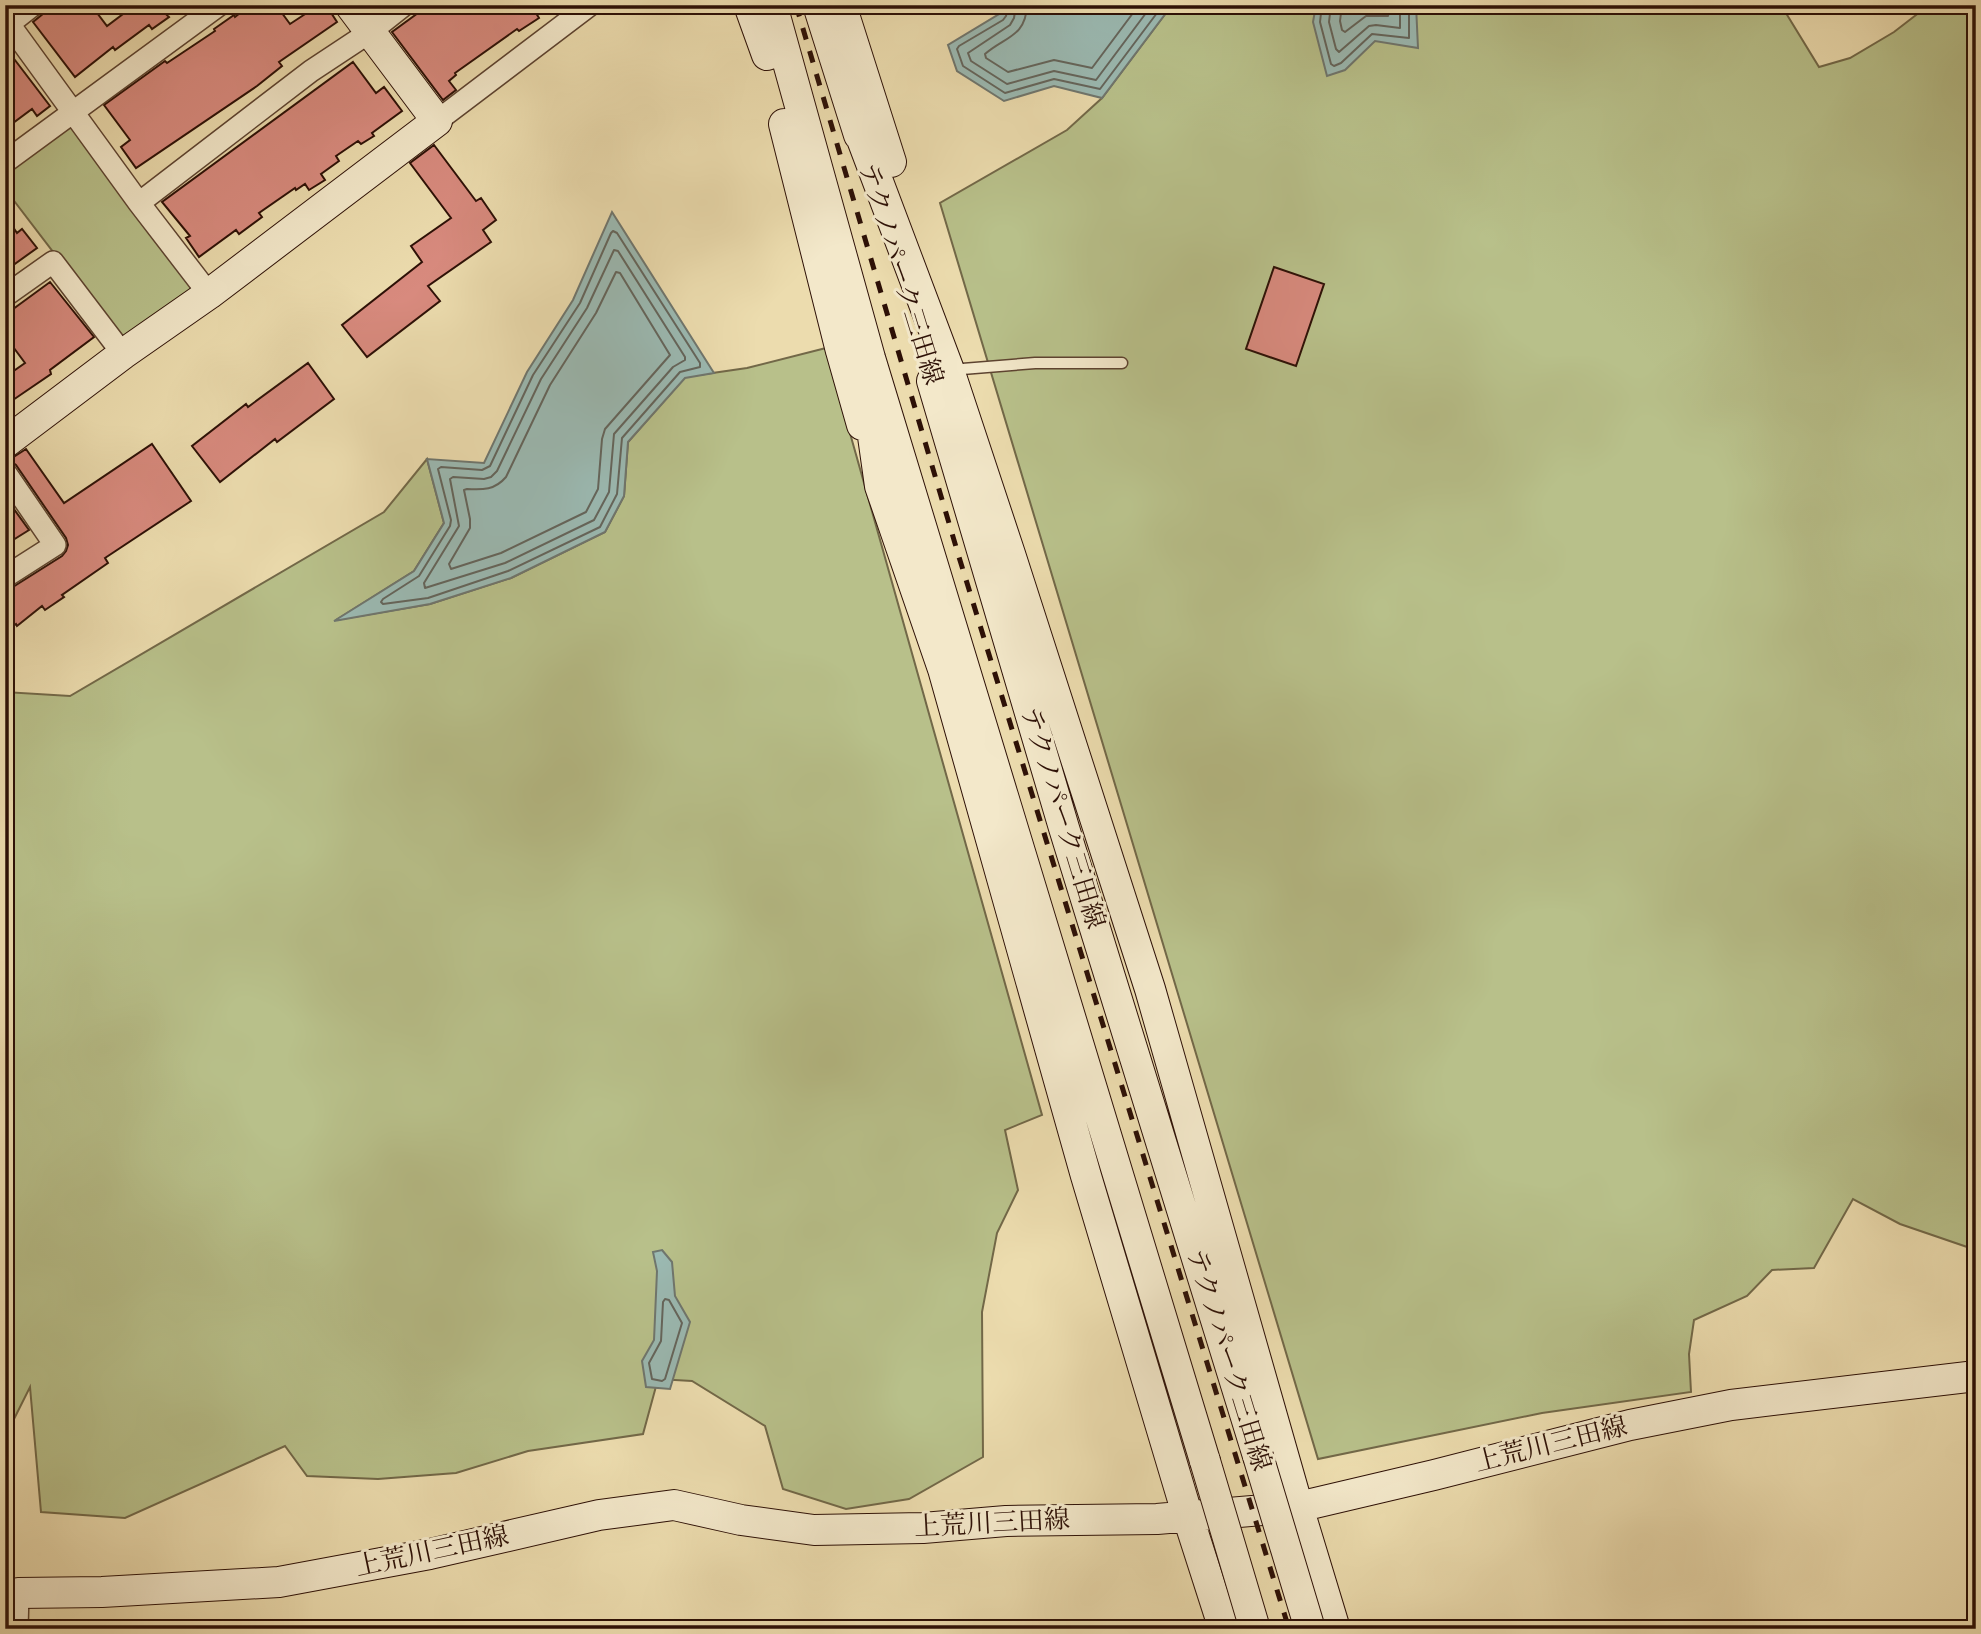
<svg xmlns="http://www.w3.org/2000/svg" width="1981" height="1634" viewBox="0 0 1981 1634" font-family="'IM FELL DW Pica','Noto Serif JP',serif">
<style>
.green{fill:#b8c08a;stroke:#726848;stroke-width:2}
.water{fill:#9bbab3;stroke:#6f766e;stroke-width:2}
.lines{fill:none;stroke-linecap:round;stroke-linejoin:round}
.shore{stroke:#64655c;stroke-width:2}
.building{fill:#d88a7e;stroke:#2d1006;stroke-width:2}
.lane-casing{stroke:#5d4330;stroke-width:13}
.street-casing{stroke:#5d4330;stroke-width:24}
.secondary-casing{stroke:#2d1006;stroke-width:32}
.lane{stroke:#f3e8ca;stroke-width:10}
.street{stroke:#f3e8ca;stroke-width:21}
.secondary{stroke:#f3e8ca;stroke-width:30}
.rail{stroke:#2d1006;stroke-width:5;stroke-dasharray:12 12;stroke-linecap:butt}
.secondary-bridge-casing{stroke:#2d1006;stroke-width:32;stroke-linecap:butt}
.secondary-bridge{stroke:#f3e8ca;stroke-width:30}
.labels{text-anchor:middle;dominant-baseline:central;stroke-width:6;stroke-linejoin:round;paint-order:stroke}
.street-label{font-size:26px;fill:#2d1006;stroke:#f3e8ca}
</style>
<rect width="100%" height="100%" fill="#ecdcae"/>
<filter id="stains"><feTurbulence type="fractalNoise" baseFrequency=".00286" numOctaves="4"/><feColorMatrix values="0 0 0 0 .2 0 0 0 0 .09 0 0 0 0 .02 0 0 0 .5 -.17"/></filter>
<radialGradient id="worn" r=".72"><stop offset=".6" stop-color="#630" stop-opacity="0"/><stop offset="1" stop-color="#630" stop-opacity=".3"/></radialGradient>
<!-- green -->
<path class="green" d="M 1172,5 L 1781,5 L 1819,67 L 1850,58 L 1894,32 L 1929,5 L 1976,5 L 1976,1250 L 1900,1224 L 1853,1199 L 1814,1268 L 1772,1270 L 1747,1296 L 1694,1320 L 1689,1354 L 1691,1392 L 1542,1413 L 1318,1459 L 940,203 L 1067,130 L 1102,98 Z
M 74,121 L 202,288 L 125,346 L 5,189 L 5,174 Z
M 826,348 L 1042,1115 L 1005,1130 L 1018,1190 L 997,1233 L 982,1312 L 983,1457 L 909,1499 L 846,1509 L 783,1489 L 765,1426 L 692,1381 L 658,1379 L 643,1434 L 528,1451 L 456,1473 L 378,1479 L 307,1476 L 285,1446 L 125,1518 L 41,1512 L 30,1387 L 5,1437 L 5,692 L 70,696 L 384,512 L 427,459 L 444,523 L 414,571 L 336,620 L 430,604 L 511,578 L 605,532 L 624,496 L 628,442 L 685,377 L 747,368 Z"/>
<!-- water -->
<path class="water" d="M 1001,5 L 1172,5 L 1102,98 L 1054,86 L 1004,101 L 957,71 L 948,45 L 999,14 Z
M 1316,5 L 1416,5 L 1418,48 L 1375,41 L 1345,70 L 1327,76 L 1313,22 Z
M 612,212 L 714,373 L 685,378 L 628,442 L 624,496 L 605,532 L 511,578 L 430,604 L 334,621 L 414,571 L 444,523 L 427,459 L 484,463 L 527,372 L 573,300 Z
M 662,1250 L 672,1262 L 675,1296 L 690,1322 L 670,1389 L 646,1387 L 642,1361 L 654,1340 L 657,1271 L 653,1252 Z"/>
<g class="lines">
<!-- shore -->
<path class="shore" d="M 1008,5 L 1006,16 L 1003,20 L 959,46 L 957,49 L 963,66 L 1005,93 L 1054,79 L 1100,89 L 1163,5
M 1016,5 L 1014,18 L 1010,25 L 968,53 L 971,61 L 1007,84 L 1054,71 L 1096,80 L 1152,5
M 1027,5 C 1026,37 1004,37 985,54 L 986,58 L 1008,72 L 1054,60 L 1092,68 L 1139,5
M 1322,5 L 1320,22 L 1331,64 L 1334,66 L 1341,63 L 1372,34 L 1409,38 L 1409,5
M 1331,5 L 1329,22 L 1336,49 L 1339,52 L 1369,26 L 1376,25 L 1400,28 L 1400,5
M 1342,5 L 1340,21 L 1342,30 L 1345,32 L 1366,16 L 1388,16 L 1390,5
M 613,231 L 617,233 L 700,363 L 700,367 L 680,372 L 622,438 L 617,494 L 600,527 L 508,571 L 428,598 L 383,604 L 381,602 L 383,599 L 419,576 L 450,526 L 451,520 L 438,469 L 441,467 L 482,470 L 490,466 L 533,375 L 580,303 L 611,233 Z
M 614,250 L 618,251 L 685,357 L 685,360 L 673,367 L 614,434 L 609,492 L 594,520 L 505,563 L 425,588 L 424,583 L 459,526 L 450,479 L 453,477 L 484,479 L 491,477 L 497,471 L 541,379 L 587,308 Z
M 616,272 L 620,273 L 670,355 L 605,429 L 602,439 L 598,489 L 586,512 L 501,553 L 451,569 L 449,564 L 470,528 L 470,519 L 464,490 L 467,489 C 483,490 495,490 506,477 L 550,385 L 596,313 Z
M 665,1299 L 669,1300 L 682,1323 L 665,1379 L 662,1381 L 652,1379 L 649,1363 L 661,1341 L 663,1302 Z"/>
</g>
<!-- building -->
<path class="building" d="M 54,5 L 91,5 L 107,26 L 135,5 L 180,5 L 167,15 L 169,17 L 152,29 L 149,25 L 115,50 L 113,47 L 75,77 L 33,22 Z
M 250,5 L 276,5 L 290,24 L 319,5 L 326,5 L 337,22 L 279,62 L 282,66 L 257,86 L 136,168 L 121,147 L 130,140 L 104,105 L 165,61 L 167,63 L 215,31 L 214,29 L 234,15 L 235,17 Z
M 429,5 L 531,5 L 539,18 L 519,31 L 517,29 L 455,73 L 456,75 L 449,81 L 456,90 L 443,100 L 392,32 Z
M 5,47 L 50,106 L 37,116 L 32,109 L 5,129 Z
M 353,62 L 376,93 L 384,87 L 402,111 L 372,133 L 374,136 L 361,144 L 358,141 L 336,156 L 339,161 L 321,174 L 325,180 L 309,190 L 305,184 L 296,190 L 295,188 L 259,213 L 262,217 L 239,234 L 236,230 L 199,257 L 186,238 L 190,236 L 162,202 Z
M 434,145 L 476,201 L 481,198 L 496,220 L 483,230 L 491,242 L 428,286 L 440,301 L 367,357 L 342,325 L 422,262 L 411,246 L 451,218 L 410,163 Z
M 5,215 L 17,233 L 22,229 L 37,248 L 5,271 Z
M 1274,267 L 1324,284 L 1296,366 L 1246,349 Z
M 50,282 L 94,337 L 50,370 L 51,374 L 13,400 L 5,389 L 5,377 L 25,363 L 5,336 L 5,315 Z
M 308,363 L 334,399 L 277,442 L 275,439 L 220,482 L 192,446 L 246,404 L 248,407 Z
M 152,444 L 191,501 L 105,558 L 108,563 L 62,595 L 64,597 L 45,610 L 42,606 L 17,626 L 16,624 L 5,632 L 5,592 L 62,556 L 66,551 L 68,545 L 66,538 L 16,465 L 9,460 L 26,449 L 64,503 Z
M 11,505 L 29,530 L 5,545 L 5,509 Z"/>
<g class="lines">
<!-- lane casing -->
<g class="lane-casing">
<path id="lane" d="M 950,370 L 1035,363 L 1122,363"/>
</g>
<!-- street casing -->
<g class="street-casing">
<path id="street" d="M 9,24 L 139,203 L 209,294
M 5,27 L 33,5
M 437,121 L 590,5
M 5,162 L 219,5
M 139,203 L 311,71 L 370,32 L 404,5
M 5,296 L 53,262 L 123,354
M 5,472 L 55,545 L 5,577
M 17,1629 L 18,1593"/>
</g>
<!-- secondary casing -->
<g class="secondary-casing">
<path id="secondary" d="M 749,5 L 767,55
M 772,5 L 870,358 L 1205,1461
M 818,5 L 859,135
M 841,5 L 891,162
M 854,118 L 949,370 L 1010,554 L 1150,989 L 1298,1507 L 1335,1629
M 784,124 L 841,351 L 862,425
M 932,381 L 1064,828 L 1258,1456
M 868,401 L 880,486 L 943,669 L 1086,1176 L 1188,1517 L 1224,1629
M 5,443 L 123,354 L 209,294 L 437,121 L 350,5
M 5,1596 L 18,1593 L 102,1592 L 279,1582 L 430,1554 L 599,1515 L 674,1505 L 741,1520 L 814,1530 L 923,1528 L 1006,1521 L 1157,1519 L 1298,1507 L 1434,1475 L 1630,1425 L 1731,1405 L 1976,1376"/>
</g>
<!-- lane -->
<use href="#lane" class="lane"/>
<!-- street -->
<use href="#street" class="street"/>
<!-- secondary -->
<use href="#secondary" class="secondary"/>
<!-- rail -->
<path class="rail" d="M 796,5 L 959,557 L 1289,1629"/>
<!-- secondary-bridge casing -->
<g class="secondary-bridge-casing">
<path id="secondary-bridge" d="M 1258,1456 L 1310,1629
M 1205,1461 L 1255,1629"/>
</g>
<!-- secondary-bridge -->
<use href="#secondary-bridge" class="secondary-bridge"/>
</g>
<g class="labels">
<!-- street labels -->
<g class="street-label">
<text transform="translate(900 274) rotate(73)">テクノパーク三田線</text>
<text transform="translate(1062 818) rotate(73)">テクノパーク三田線</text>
<text transform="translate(1228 1360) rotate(73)">テクノパーク三田線</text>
<text transform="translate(1551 1445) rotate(-14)">上荒川三田線</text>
<text transform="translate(992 1524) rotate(-3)">上荒川三田線</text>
<text transform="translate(432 1552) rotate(-12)">上荒川三田線</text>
</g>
</g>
<!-- margin -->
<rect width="1981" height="1634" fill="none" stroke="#ecdcae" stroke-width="28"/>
<rect x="7" y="7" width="1967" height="1620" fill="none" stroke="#2d1006" stroke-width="3.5"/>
<rect x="14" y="14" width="1953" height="1606" fill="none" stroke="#2d1006" stroke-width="2"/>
<rect width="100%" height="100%" filter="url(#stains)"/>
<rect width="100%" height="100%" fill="url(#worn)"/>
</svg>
